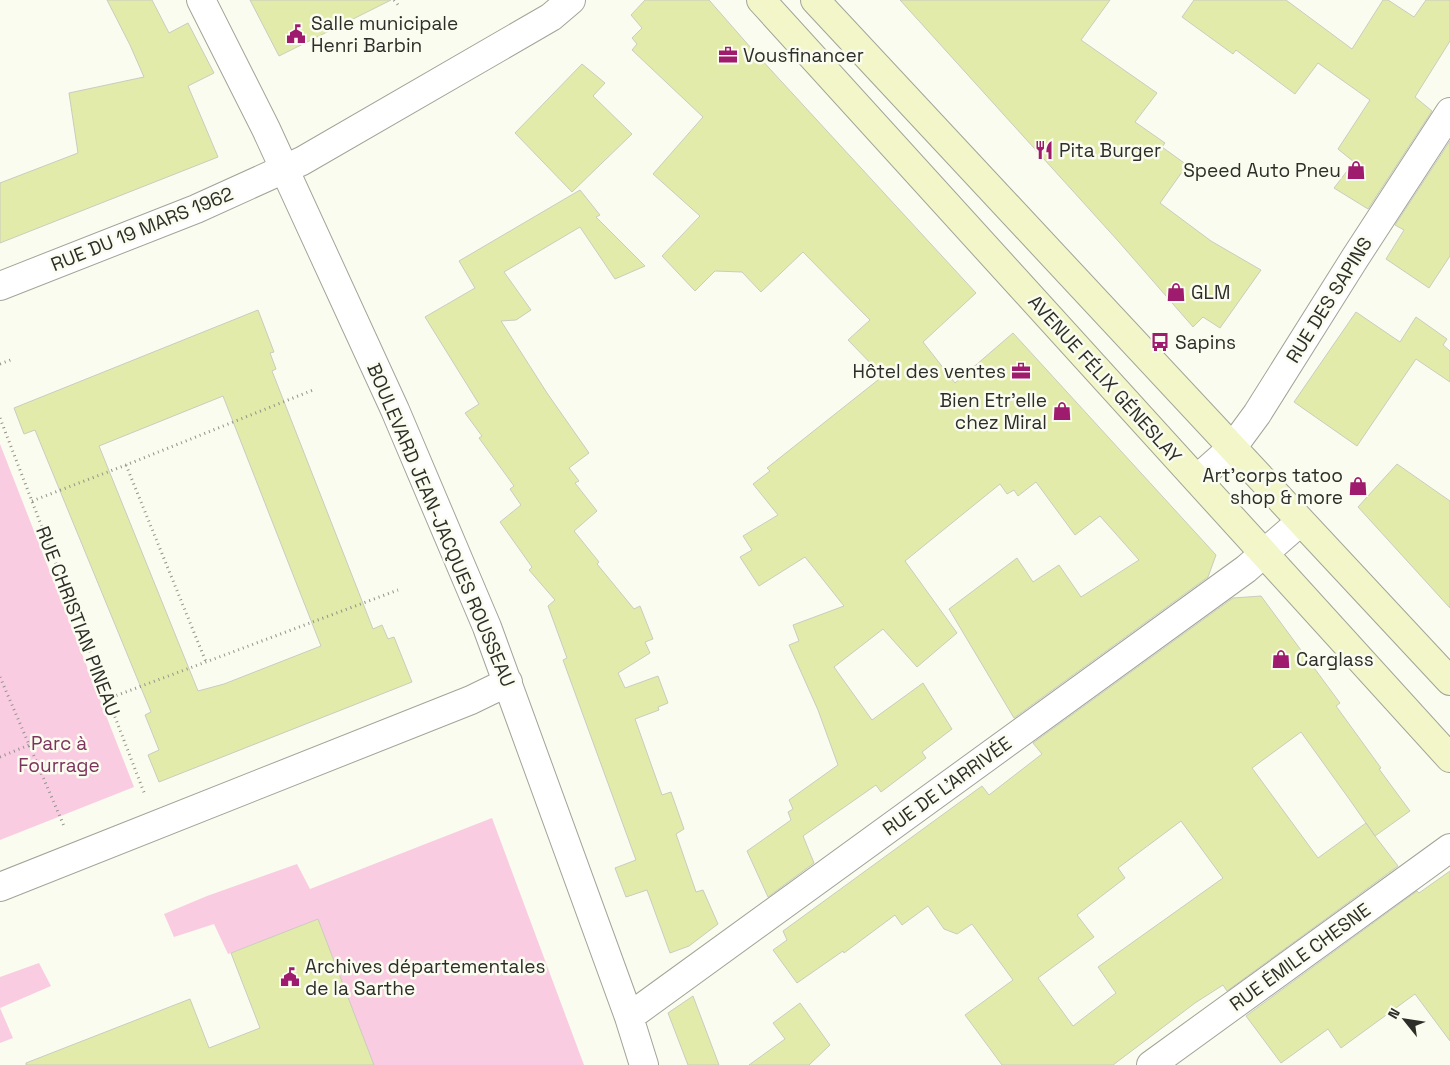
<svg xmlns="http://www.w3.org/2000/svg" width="1450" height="1065" viewBox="0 0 1450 1065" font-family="'Space Grotesk',sans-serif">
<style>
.green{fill:#facce2}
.building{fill:#e3ebab;stroke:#caccbf;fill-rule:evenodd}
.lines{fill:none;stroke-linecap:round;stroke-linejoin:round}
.minor-casing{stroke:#a2a498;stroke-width:30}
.secondary-casing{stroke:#a2a498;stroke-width:30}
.path{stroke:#92938a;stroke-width:3;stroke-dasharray:1 4;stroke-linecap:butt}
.minor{stroke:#fff;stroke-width:28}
.secondary{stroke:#f2f6c8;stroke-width:28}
.labels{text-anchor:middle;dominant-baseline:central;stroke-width:5;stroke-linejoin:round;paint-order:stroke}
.poi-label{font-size:19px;fill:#2d2e29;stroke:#fafcef;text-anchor:start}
.street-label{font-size:19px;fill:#2d2e29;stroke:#fafcef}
.park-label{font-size:19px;fill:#7c335c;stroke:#fafcef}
</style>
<rect width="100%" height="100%" fill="#fafcef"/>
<!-- green -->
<path class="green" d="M 0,444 L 134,787 L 0,840 Z
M 492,818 L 584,1065 L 360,1065 L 259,942 L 228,954 L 214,924 L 174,937 L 164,914 L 207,896 L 297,864 L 310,889 Z
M 39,963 L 51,986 L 0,1008 L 13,1038 L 0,1043 L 0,977 Z"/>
<!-- building -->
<path class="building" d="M 107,0 L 152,0 L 169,33 L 188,23 L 214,73 L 188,86 L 218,157 L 0,243 L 0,183 L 78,153 L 69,93 L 144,77 L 130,45 Z
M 250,0 L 391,0 L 279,56 Z
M 645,0 L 709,0 L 758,56 L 976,293 L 923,342 L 955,383 L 1013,333 L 1216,555 L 1208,577 L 1014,718 L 949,609 L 1017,558 L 1033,582 L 1059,565 L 1081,597 L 1139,560 L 1100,516 L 1075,535 L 1036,482 L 1018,496 L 1014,490 L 1007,494 L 1000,484 L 905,561 L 957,633 L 917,667 L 883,629 L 834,667 L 872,720 L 923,683 L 952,729 L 922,752 L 926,758 L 881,792 L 876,785 L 803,836 L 814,863 L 768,897 L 747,851 L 791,820 L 788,812 L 793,809 L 789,800 L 838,765 L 818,710 L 789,645 L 799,641 L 793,625 L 844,606 L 805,557 L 759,586 L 740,557 L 752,550 L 743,536 L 778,515 L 753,484 L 770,471 L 767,468 L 883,376 L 848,340 L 870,320 L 803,252 L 761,292 L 742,272 L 715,271 L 695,291 L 662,256 L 700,216 L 653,174 L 703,117 L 632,50 L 637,44 L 632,38 L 642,28 L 631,15 Z
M 900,0 L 1110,0 L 1081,40 L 1157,93 L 1135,122 L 1165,143 L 1162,147 L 1187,165 L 1160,203 L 1211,241 L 1261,270 L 1220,328 L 1203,317 L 1193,327 L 1119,242 Z
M 1194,0 L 1286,0 L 1352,49 L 1383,0 L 1388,0 L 1414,17 L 1426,0 L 1450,0 L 1450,41 L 1415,97 L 1432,111 L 1368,209 L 1334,188 L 1354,162 L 1338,149 L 1370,100 L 1318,63 L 1295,94 L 1236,50 L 1233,54 L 1182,17 Z
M 582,64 L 605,83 L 593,96 L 632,134 L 572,192 L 515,133 Z
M 1450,141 L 1450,256 L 1429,288 L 1386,259 L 1404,230 L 1395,225 Z
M 580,190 L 600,215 L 596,217 L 645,266 L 615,279 L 580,227 L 504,272 L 531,310 L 516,320 L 501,321 L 547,393 L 589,453 L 569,468 L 579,481 L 575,483 L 597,511 L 574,531 L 599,562 L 597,564 L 634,609 L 640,606 L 653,639 L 645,642 L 650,653 L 618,673 L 625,688 L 658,676 L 668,703 L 658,707 L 659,710 L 635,719 L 662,795 L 671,792 L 684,829 L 676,834 L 696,892 L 703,890 L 718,924 L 689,946 L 670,953 L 647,890 L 626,897 L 615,868 L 636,860 L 563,660 L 567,658 L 548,606 L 555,600 L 529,570 L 532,567 L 500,522 L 521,505 L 510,489 L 514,486 L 479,438 L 482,436 L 465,413 L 479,404 L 425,317 L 475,288 L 459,261 Z
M 258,310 L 274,352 L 270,353 L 276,369 L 272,371 L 373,629 L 382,625 L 388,639 L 394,637 L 412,682 L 159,782 L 148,755 L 159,750 L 145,715 L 151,712 L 35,430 L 24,434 L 14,408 ZM 223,396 L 321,646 L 224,684 L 198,691 L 99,446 Z
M 1356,312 L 1400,342 L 1416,317 L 1447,339 L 1443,345 L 1450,351 L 1450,382 L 1416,359 L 1357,446 L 1294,402 Z
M 1397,464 L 1450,501 L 1450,608 L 1358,507 Z
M 1261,596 L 1340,703 L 1336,706 L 1381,768 L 1379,769 L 1410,811 L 1375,836 L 1398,866 L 1227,991 L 1223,985 L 1195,1003 L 1113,1065 L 1002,1065 L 965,1015 L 1013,980 L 972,924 L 957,934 L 944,929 L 928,906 L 902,925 L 895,915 L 844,953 L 843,951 L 797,983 L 773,950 L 787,940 L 783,931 L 982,786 L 989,795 L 1042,754 L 1033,743 L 1233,598 ZM 1301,732 L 1352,803 L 1375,836 L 1366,823 L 1318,858 L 1252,768 ZM 1181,821 L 1223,878 L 1098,967 L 1116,993 L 1073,1026 L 1038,978 L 1094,937 L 1077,915 L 1125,878 L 1118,868 Z
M 1450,871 L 1450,1041 L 1415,994 L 1341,1048 L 1328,1029 L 1281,1063 L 1246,1016 L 1417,891 L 1419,893 Z
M 318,919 L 374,1065 L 26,1065 L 26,1063 L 190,999 L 209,1048 L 260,1028 L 231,953 Z
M 693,996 L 719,1065 L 688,1065 L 668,1013 Z
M 800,1003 L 830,1045 L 809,1065 L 749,1065 L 785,1039 L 773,1023 Z"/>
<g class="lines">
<!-- minor casing -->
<g class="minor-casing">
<path id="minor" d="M 201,0 L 266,129 L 395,410 L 487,627 L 629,1017 L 644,1065
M 0,286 L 196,209 L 302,161 L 551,17 L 571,0
M 1197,479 L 1232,448 L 1257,414 L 1355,258 L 1450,112
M 0,887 L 471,700 L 508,682
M 629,1017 L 1246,569 L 1300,522
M 1151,1065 L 1450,848"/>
</g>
<!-- secondary casing -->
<g class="secondary-casing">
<path id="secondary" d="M 761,0 L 1450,758
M 815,0 L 1450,681"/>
</g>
<!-- path -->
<path class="path" d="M 394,0 L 399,6
M 0,364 L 13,359
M 0,418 L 145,795
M 126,465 L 206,662
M 32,501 L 126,465 L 313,390
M 0,677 L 64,826
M 107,699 L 398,590
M 0,757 L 29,745"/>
<!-- minor -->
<use href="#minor" class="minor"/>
<!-- secondary -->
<use href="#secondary" class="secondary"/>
</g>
<!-- icons -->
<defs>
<g id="civic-bare" transform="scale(1.5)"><path d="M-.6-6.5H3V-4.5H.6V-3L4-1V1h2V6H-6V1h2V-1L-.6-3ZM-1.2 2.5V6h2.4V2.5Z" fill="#9e1b6d" stroke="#fafcef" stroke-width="2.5" paint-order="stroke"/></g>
<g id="office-bare" transform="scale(1.5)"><path d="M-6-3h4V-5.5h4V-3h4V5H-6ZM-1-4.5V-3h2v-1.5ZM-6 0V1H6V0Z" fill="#9e1b6d" stroke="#fafcef" stroke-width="2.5" paint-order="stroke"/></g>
<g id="restaurant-bare" transform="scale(1.5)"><path d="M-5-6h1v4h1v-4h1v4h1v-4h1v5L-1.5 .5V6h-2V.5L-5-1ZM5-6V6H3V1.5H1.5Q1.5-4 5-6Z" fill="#9e1b6d" stroke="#fafcef" stroke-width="2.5" paint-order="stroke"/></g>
<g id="shop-bare" transform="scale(1.5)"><path d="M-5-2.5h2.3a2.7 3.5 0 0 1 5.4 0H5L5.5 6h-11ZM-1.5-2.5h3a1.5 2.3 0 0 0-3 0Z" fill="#9e1b6d" stroke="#fafcef" stroke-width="2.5" paint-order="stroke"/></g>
<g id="bus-bare" transform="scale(1.5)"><path d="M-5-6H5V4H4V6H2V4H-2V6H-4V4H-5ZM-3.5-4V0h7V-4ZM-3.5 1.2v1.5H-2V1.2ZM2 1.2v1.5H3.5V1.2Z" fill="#9e1b6d" stroke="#fafcef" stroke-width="2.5" paint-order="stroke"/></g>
</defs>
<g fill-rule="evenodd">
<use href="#civic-bare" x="296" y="34"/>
<use href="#office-bare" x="728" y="55"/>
<use href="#restaurant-bare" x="1044" y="150"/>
<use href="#shop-bare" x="1356" y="170"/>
<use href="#shop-bare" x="1176" y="292"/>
<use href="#bus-bare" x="1160" y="342"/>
<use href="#office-bare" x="1021" y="371"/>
<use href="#shop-bare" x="1062" y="411"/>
<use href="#shop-bare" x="1358" y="486"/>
<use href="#shop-bare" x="1281" y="659"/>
<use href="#civic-bare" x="290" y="977"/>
</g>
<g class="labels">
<!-- poi labels -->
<g class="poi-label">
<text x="311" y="23">Salle municipale<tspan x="311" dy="22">Henri Barbin</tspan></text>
<text x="743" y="55">Vousfinancer</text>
<text x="1059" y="150">Pita Burger</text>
<text x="1341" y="170" text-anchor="end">Speed Auto Pneu</text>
<text x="1191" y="292">GLM</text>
<text x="1175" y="342">Sapins</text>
<text x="1006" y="371" text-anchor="end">Hôtel des ventes</text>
<text x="1047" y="400" text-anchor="end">Bien Etr'elle<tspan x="1047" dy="22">chez Miral</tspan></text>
<text x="1343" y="475" text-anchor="end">Art'corps tatoo<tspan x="1343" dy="22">shop &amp; more</tspan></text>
<text x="1296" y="659">Carglass</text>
<text x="305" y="966">Archives départementales<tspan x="305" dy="22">de la Sarthe</tspan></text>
</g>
<!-- street labels -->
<g class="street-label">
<text transform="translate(142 229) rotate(-22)">RUE DU 19 MARS 1962</text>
<text transform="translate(1329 300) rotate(-58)">RUE DES SAPINS</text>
<text transform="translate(1105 379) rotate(48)">AVENUE FÉLIX GÉNESLAY</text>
<text transform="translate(441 525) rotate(67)">BOULEVARD JEAN-JACQUES ROUSSEAU</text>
<text transform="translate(78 621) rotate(69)">RUE CHRISTIAN PINEAU</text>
<text transform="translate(947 786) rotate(-36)">RUE DE L'ARRIVÉE</text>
<text transform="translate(1300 957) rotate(-36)">RUE ÉMILE CHESNE</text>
</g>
<!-- park labels -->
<g class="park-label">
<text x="59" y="743">Parc à<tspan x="59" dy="22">Fourrage</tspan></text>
</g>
</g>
<!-- north arrow -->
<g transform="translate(1405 1020) rotate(300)" stroke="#fafcef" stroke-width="4" paint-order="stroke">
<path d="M0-4L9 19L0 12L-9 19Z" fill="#2d2e29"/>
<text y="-8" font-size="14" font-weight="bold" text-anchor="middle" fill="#2d2e29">N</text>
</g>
</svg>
